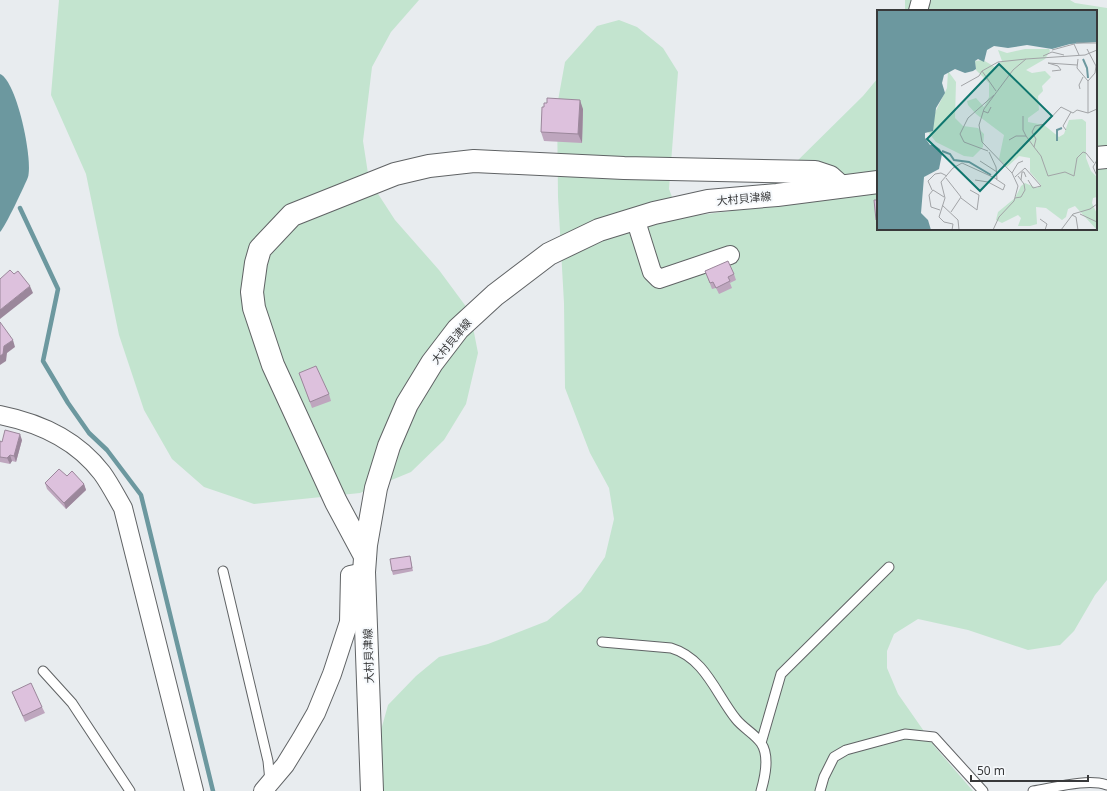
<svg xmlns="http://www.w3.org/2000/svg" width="1107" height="791" viewBox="0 0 1107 791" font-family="'Noto Sans','Noto Sans JP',sans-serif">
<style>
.green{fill:#c3e4cf}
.water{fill:#6c989f}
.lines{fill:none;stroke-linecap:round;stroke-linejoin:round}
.stream{stroke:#6c989f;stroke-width:4.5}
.service-casing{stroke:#606365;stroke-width:11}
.minor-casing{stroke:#606365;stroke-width:20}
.tertiary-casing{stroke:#606365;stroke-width:24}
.primary-casing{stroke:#606365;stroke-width:24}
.service{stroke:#fff;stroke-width:9}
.minor{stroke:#fff;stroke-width:18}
.tertiary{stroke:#fff;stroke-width:22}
.primary{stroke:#fff;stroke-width:22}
.wall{fill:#bea6be}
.shaded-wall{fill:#9b879b}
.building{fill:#ddc1dd;stroke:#9b879b}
.labels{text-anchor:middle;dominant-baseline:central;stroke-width:4;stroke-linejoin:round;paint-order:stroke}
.street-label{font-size:11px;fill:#38393a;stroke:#f6f9fc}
.inset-river{fill:none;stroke:#6c989f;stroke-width:2}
.inset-road{fill:none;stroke:#a2a4a7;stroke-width:1}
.view{fill:#0f766e;fill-opacity:0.15;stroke:#0f766e;stroke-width:2}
.inset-edge{fill:none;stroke:#38393a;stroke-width:2}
</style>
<rect width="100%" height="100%" fill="#e8ecef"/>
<!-- green -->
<path class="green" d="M 59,0 L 419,0 L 391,32 L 372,67 L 363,141 L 369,180 L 395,220 L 439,270 L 470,312 L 478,353 L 466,404 L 444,440 L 411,472 L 360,493 L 254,504 L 204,487 L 172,459 L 144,410 L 119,335 L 86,174 L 51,95 Z
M 905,0 L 1070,0 L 1075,3 L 1107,8 L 1107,580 L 1095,595 L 1074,631 L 1060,645 L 1028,650 L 968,630 L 918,619 L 894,634 L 887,651 L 887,668 L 898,694 L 935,747 L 973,791 L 371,791 L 376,748 L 388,705 L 416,676 L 439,657 L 488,644 L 547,621 L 581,592 L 605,557 L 614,519 L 609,488 L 590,453 L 565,388 L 564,303 L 558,197 L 557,106 L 565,62 L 597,26 L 619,20 L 637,27 L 663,48 L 678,72 L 669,189 L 675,205 L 699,215 L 731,211 L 786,172 L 863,96 L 878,78 L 878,229 L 1096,229 L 1096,11 L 905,11 Z"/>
<!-- water -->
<path class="water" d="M 0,74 C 17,81 33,160 28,177 C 25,185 5,227 0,232 Z"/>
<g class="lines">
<!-- stream -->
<path class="stream" d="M 20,208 L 58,289 L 43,361 L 68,403 L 89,433 L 107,450 L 141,495 L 213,791"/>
<!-- service casing -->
<g class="service-casing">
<path id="service" d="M 223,571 L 268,761 L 270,781
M 602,642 L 671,648 C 705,658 716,694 736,719 C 743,728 755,734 761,743 C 770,756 765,777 761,791
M 43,671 L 72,703 L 130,791
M 761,743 L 781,674 L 889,567
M 820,791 L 824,777 L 834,757 L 846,750 L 905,734 L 934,737 L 983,791
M 1033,791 C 1053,788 1088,778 1107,785"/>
</g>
<!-- minor casing -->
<g class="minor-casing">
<path id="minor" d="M 918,11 L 921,0
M 635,218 L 652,272 L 659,279 L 730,255
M 0,415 C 40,423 77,440 102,473 C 110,484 116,496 123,508 L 194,791
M 263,791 L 285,765 L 301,739 L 316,713 L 332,674 L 349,622 L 350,575 L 364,572"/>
</g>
<!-- tertiary casing -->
<g class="tertiary-casing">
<path id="tertiary" d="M 365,556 L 336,502 L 273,365 L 254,308 L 252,292 L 256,263 L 260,249 L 292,215 L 395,174 L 429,166 L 474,161 L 624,168 L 815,172 L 830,177 L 840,186"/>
</g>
<!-- primary casing -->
<g class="primary-casing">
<path id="primary" d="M 1096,158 L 1107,157
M 372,791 L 364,572 L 366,545 L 376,488 L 389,446 L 407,404 L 432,363 L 458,329 L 495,295 L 549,254 L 599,230 L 654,213 L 708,201 L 777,195 L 878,182"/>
</g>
<!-- service -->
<use href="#service" class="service"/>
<!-- minor -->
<use href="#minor" class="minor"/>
<!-- tertiary -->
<use href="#tertiary" class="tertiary"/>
<!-- primary -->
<use href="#primary" class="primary"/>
</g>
<!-- wall -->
<path class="wall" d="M 544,107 L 583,109 L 582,143 L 544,141 L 541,132 Z
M 705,271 L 734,274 L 736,280 L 730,283 L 732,288 L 719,294 L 716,288 L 712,289 Z
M 299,373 L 329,394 L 331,401 L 312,408 Z
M 22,440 L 16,462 L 12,461 L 10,464 L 0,462 L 0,441 L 2,442 Z
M 67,476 L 84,484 L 86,490 L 66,509 L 47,489 L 45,483 Z
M 410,556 L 413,571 L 393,575 L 392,571 Z
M 12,692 L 42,707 L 45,713 L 25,722 Z"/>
<!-- shaded-wall -->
<path class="shaded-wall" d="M 580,100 L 583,109 L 582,143 L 578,134 Z
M 30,286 L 33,293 L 0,319 L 0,310 Z
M 13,340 L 15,347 L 7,353 L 6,361 L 0,365 L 0,356 L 4,346 Z
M 20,434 L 22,440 L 16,462 L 14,456 Z
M 10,455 L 12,461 L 10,464 L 7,458 Z
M 84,484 L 86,490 L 66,509 L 64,503 Z"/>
<!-- building -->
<path class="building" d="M 547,98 L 580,100 L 578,134 L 541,132 L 542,107 L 544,107 L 544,103 L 547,103 Z
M 874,200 L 878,200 L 878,220 L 876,220 Z
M 728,261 L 734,274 L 728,277 L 730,281 L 716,288 L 713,282 L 710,283 L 705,271 Z
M 10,270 L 14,274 L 18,271 L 30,286 L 0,310 L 0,279 Z
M 0,322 L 13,340 L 4,346 L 3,354 L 0,356 Z
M 316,366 L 329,394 L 310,402 L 299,373 Z
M 5,430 L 20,434 L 14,456 L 10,455 L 7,458 L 0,457 L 0,441 L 2,442 Z
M 59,469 L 67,476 L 72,471 L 84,484 L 64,503 L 45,483 Z
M 410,556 L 412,568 L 392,571 L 390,559 Z
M 31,683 L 42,707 L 23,716 L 12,692 Z"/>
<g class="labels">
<!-- street labels -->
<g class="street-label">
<text transform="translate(744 198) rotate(-5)">大村貝津線</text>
<text transform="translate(451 341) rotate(-50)">大村貝津線</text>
<text transform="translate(368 656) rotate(-92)">大村貝津線</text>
</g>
</g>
<!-- overview -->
<g transform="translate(877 10)">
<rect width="220" height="220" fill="#e8ecef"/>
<path d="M 148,39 L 172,39 L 173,41 L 168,49 L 149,60 L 155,63 L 168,61 L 174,67 L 165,76 L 166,81 L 161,86 L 162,100 L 151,108 L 151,112 L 167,115 L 182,127 L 187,124 L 192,110 L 205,109 L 209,112 L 209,148 L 214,161 L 220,167 L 220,187 L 216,188 L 215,193 L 220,204 L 220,220 L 198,196 L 191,199 L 189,207 L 185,210 L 169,198 L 159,197 L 160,214 L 153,216 L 141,216 L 144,208 L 141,205 L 125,213 L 119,210 L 121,202 L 138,188 L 144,176 L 148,173 L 160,178 L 164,175 L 153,162 L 153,148 L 142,146 L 130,157 L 122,149 L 127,125 L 99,104 L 91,95 L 90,91 L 99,88 L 107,97 L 112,87 L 112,73 L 99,60 L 98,51 L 106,50 L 118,57 L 125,51 L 121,40 L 130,43 ZM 71,61 L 79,72 L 78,108 L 86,116 L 101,118 L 107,124 L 106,137 L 96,147 L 87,146 L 59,132 L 51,122 L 52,115 L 70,78 Z" fill="#c3e4cf"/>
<path d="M 0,0 L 220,0 L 220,32 L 193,34 L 175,39 L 150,35 L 131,38 L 117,36 L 110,40 L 107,52 L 101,49 L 98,51 L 99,59 L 96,61 L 88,63 L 78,59 L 67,65 L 65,73 L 68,83 L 59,98 L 56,121 L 48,123 L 48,128 L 53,135 L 56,134 L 63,139 L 65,144 L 62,159 L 47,167 L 44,203 L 51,210 L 54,220 L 0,220 Z" fill="#6c989f"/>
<path class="inset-river" d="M 206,49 L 210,58 L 211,68M 180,131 L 180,120 L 185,118M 65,141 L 73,144 L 77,150 L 92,152 L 114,165"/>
<path class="inset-road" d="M 199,33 L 220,33M 210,39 L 219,56 L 218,63 L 211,71 L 211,103 L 220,99M 175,40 L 197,34 L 202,45M 166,46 L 175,42 L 187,45M 201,49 L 200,58 L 211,71M 105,61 L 121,52 L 149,49M 175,61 L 184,60 L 181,56 L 171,53 L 200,55M 84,76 L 102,66 L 105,61 L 119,81M 203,79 L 202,75 L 206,67M 106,101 L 111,103 L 114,97M 146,106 L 146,120 L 149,126M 189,120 L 186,116 L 194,102M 132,130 L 139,126 L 149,126 L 157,137 L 159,129 L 155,122 L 158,116 L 168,114 L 184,97 L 196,103 L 200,100 L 211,103M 157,137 L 164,146 L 171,166 L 188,162 L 197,166 L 200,148 L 206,142 L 209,143 L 217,153M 111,141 L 87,132 L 83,124 L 91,108 L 117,85M 220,150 L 216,157 L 220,166M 103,151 L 120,162M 135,163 L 141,153 L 146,151M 138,167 L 148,158 L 164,176 L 156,178 L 151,170M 69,168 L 84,187 L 74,202M 98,170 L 111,172 L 126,180 L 128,175 L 119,169M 144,170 L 145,162 L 147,162 L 149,167M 55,180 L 51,171 L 58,164 L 64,163 L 70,166M 84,188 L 100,200 L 102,185 L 93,180M 138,188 L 144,187 L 148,180 L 147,174 L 141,166M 65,195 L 81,210 L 82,220M 63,200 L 54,197 L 52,185 L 56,180 L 67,187M 203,204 L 220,212M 195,205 L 199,207 L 201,220M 163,209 L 170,214 L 168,220M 75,220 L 76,214 L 67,212 L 62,207 L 68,188 L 64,172 L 76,158 L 85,153 L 120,169 L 119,157 L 112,142M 116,220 L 122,207 L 137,191 L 141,176 L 135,163 L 105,132 L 102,115 L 107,99 L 136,60 L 149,49 L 208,45 L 220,40M 184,220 L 196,204 L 213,199 L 220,194"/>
<path class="view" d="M 122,54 L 175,106 L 103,181 L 50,129 Z"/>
<rect width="220" height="220" class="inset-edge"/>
</g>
<!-- scale -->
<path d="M971 775v6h117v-6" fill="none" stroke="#38393a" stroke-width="2"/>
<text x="977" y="775" font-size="12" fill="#38393a" stroke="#f6f9fc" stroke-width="3" paint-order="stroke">50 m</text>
</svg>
